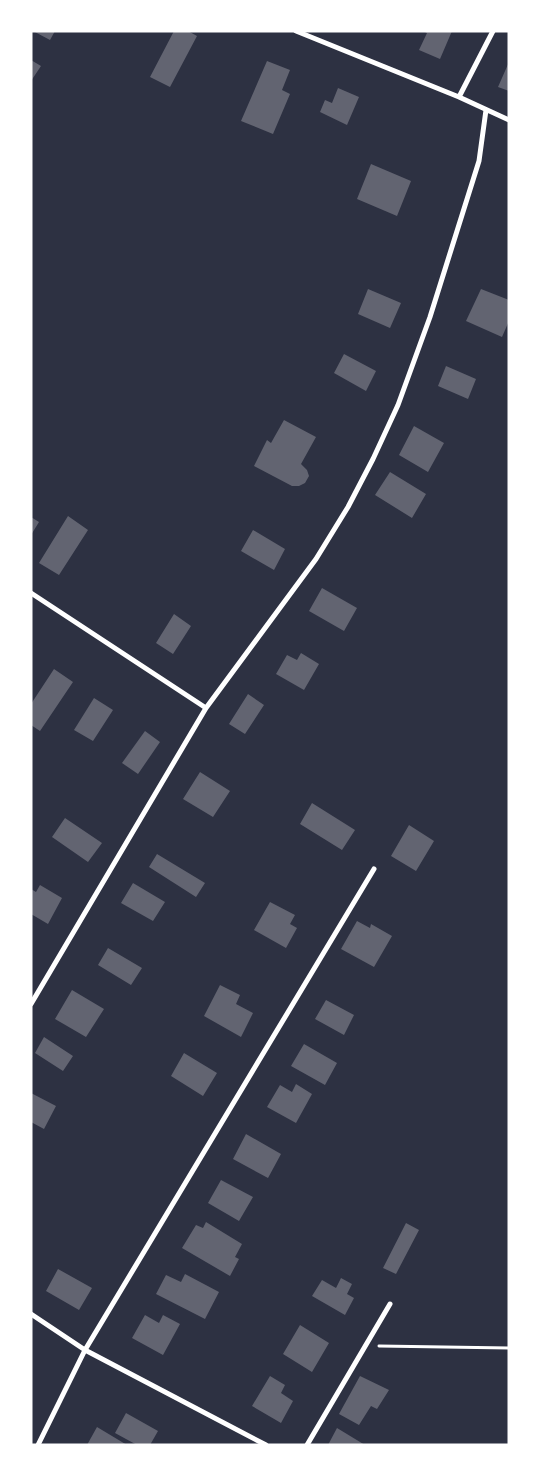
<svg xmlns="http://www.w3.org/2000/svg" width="540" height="1476" viewBox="0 0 540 1476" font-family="Roboto,sans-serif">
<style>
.building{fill:#626471}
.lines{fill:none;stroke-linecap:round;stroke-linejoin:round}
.path{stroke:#fff;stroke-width:3}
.minor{stroke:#fff;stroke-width:5}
</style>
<rect width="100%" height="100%" fill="#2d3142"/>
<!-- building -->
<path class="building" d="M 33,31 L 55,31 L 50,40 Z
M 174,31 L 188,31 L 197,36 L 170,87 L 150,77 Z
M 423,31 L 452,31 L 440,59 L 419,50 L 427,33 Z
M 31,60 L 41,66 L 31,81 Z
M 267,61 L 290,70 L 282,90 L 290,94 L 273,134 L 241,121 Z
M 509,62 L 509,91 L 498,87 Z
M 338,88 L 359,97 L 347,125 L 320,112 L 325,100 L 332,103 Z
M 371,164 L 411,181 L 397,216 L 357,199 Z
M 368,289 L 401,303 L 390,328 L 358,314 Z
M 481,289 L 509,300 L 509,321 L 502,337 L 466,321 Z
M 344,354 L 376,371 L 366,391 L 334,373 Z
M 446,366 L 476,379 L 468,399 L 438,386 Z
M 284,420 L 316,437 L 301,464 L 307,470 L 309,476 L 305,483 L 299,486 L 292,486 L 254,466 L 267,440 L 271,443 Z
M 414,426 L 444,443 L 428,472 L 399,455 Z
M 390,472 L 426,494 L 412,518 L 375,495 Z
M 68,516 L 88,530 L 59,575 L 39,563 Z
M 31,517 L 39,522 L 31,535 Z
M 253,530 L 285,549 L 274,570 L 241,551 Z
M 322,588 L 357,608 L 344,631 L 309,611 Z
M 174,614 L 191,626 L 173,654 L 156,643 Z
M 301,653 L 319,664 L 304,690 L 276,674 L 287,655 L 297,660 Z
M 54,669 L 73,682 L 40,731 L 31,725 L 31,704 Z
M 248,694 L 264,705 L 245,734 L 229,724 Z
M 94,698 L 113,710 L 93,741 L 74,730 Z
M 145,731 L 160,742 L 138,774 L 122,763 Z
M 200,772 L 230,791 L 213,817 L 183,799 Z
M 312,803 L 355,830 L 342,850 L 300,824 Z
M 65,818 L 102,843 L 88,862 L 52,837 Z
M 409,825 L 434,841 L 416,871 L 391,856 Z
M 157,854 L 205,883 L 196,897 L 149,867 Z
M 133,883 L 165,902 L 153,921 L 121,903 Z
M 40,885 L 62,898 L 48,924 L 31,914 L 31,889 L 36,892 Z
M 270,902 L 295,915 L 290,924 L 297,928 L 286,948 L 254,930 Z
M 357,921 L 370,928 L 371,924 L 392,936 L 374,967 L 341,949 Z
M 108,948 L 142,968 L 131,985 L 98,965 Z
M 220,985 L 240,995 L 236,1004 L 253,1013 L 241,1037 L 204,1016 Z
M 72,990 L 104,1009 L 86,1037 L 55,1019 Z
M 326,1000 L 354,1015 L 344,1035 L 315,1019 Z
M 44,1037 L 73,1056 L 63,1071 L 35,1053 Z
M 304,1044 L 337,1063 L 325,1085 L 291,1066 Z
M 184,1053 L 217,1073 L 203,1096 L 171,1076 Z
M 296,1084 L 312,1094 L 296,1123 L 267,1107 L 280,1085 L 292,1092 Z
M 31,1093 L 56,1106 L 44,1129 L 31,1122 Z
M 246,1134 L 281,1154 L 268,1178 L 233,1159 Z
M 221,1180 L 253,1197 L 239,1221 L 208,1203 Z
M 206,1222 L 242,1244 L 235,1257 L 239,1259 L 230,1276 L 182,1248 L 196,1225 L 203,1228 Z
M 406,1223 L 419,1230 L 396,1274 L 383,1268 Z
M 58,1269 L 92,1288 L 79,1310 L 46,1291 Z
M 185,1274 L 219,1292 L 205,1319 L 156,1294 L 166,1275 L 181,1282 Z
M 341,1278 L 352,1284 L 347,1294 L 354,1298 L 345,1315 L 312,1296 L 322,1280 L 336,1288 Z
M 145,1315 L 159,1323 L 163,1315 L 180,1324 L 163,1355 L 132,1338 Z
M 300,1325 L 329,1343 L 312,1372 L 283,1354 Z
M 270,1376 L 285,1385 L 281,1393 L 293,1401 L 281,1423 L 252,1406 Z
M 360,1376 L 389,1390 L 377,1409 L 371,1406 L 359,1425 L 339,1414 Z
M 126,1413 L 158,1431 L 150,1445 L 137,1445 L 115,1433 Z
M 97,1427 L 127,1445 L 87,1445 Z
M 337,1428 L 365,1445 L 328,1445 Z"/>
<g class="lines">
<!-- path -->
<path class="path" d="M 379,1346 L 509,1348"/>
<!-- minor -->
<path class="minor" d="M 296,31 L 459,97 L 509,120
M 459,97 L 493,31
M 31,593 L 206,708
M 31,1004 L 206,708 L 316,559 L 348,507 L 373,459 L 398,405 L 430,317 L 479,161 L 486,110
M 31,1314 L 85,1350 L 266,1445
M 38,1445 L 85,1350 L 374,869
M 307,1445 L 390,1304"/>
</g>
<!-- border -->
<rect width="540" height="1476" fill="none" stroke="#ffffff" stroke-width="65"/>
</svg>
